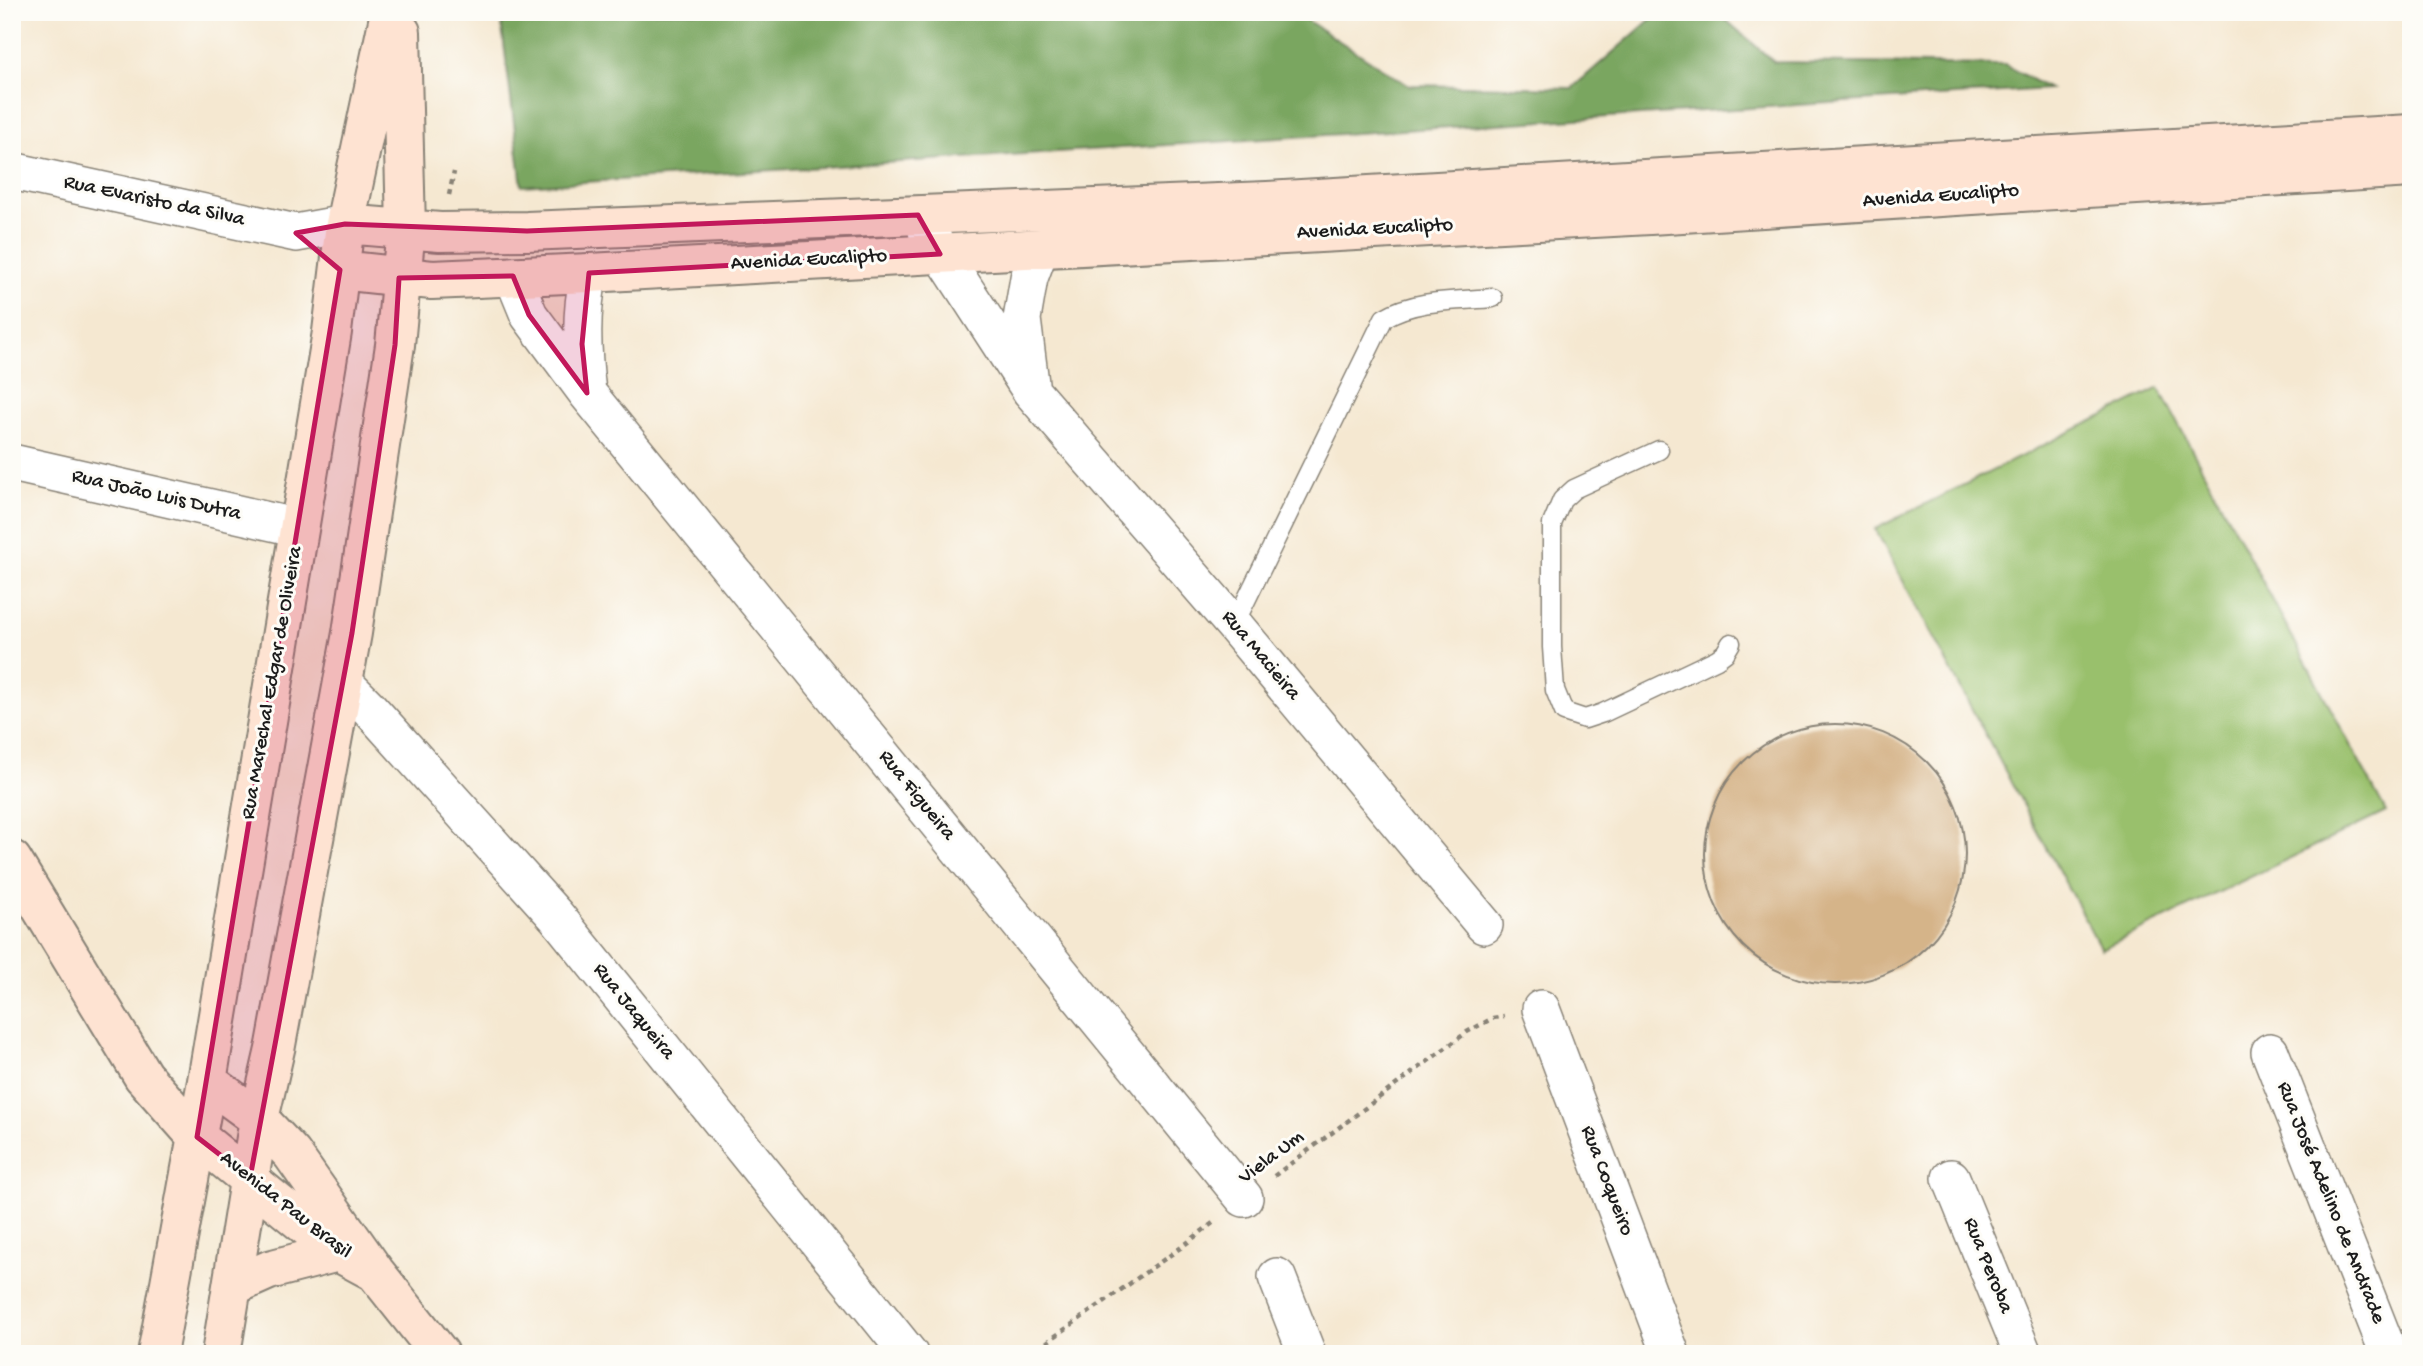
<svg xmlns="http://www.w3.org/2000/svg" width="2423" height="1366" viewBox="0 0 2423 1366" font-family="'Gochi Hand',sans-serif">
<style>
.green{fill:#99c06c;stroke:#5a6e44;stroke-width:2}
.forest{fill:#7aa660;stroke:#4b613e;stroke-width:2}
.building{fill:#d5b489}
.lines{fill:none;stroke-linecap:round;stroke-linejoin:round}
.lane-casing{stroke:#888276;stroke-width:21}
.street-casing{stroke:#888276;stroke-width:40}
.secondary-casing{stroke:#888276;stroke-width:42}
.path{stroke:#888276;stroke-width:4.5;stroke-dasharray:5 5;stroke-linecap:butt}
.lane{stroke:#fff;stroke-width:18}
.street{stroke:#fff;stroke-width:37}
.secondary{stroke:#fee3d2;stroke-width:38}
.marked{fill:#c2185b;fill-opacity:0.2;stroke:#c2185b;stroke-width:5;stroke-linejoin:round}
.labels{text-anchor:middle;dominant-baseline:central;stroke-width:6;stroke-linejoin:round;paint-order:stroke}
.street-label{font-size:21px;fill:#1c1c1c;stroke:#fdfcf7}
</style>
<rect width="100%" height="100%" fill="#fdfcf7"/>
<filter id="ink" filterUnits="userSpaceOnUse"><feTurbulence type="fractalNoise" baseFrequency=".0143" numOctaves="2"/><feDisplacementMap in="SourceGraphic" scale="14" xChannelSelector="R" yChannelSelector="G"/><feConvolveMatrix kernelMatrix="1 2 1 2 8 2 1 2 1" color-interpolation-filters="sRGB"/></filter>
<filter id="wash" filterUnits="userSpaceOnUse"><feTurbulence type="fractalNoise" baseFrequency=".00686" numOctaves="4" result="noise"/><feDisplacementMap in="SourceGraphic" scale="28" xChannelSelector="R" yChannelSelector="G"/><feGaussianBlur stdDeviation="1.57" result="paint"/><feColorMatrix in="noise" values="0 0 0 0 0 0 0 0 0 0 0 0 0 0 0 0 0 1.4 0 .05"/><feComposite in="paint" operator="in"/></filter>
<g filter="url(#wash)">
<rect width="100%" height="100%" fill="#f5e8d1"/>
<!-- green -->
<path class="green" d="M 2159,388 L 2386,812 L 2101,949 L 1875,529 Z"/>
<!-- forest -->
<path class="forest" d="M 500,12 L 1294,12 L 1408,85 L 1572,88 L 1659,12 L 1717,12 L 1774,62 L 2005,65 L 2049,89 L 522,186 Z"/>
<g id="blocks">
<!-- building -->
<path class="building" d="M1705 854a130 130 0 1 1 260 0a130 130 0 1 1-260 0Z"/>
</g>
</g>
<g filter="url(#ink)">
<use href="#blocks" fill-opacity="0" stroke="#888276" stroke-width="2"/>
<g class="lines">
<!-- lane casing -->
<g class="lane-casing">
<path id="lane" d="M 1659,450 L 1574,489 L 1562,500 L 1552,524 L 1552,647 L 1555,690 L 1564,712 L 1585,719 L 1603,713 L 1717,659 L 1725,653 L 1731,643
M 1234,625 L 1384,318 C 1415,299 1458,301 1493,298"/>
</g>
<!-- street casing -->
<g class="street-casing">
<path id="street" d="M 12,171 L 296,233 L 345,224
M 927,231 L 1031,391 L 1234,625 L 1484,925
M 513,276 L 529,315 L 587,393 L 1244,1198
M 1030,383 L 1022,319 L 1029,278 L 1040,248
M 587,392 C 582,351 580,314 589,273
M 12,463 L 299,528
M 343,682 L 368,707 L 556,916 L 909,1354
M 1541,1009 L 1671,1354
M 2270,1052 L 2389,1354
M 1951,1178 L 2023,1354
M 1277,1277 L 1307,1354"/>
</g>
<!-- secondary casing -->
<g class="secondary-casing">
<path id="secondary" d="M 345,224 L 440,232 L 527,231 L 1267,201 L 2411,134
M 340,270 L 432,280 L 589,273 L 1650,215 L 2411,168
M 12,860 L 143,1076 L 197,1137 L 338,1252 L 375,1272
M 207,1081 L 259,1119 L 292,1154 L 375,1272 L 440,1354
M 233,1286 L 269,1270 L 338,1252
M 157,1354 L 207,1081 L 332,332 L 345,224 L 390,12
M 221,1354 L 259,1119 L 276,1045 L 352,633 L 395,345 L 406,228 L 401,32"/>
</g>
<!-- path -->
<path class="path" d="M 449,195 L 454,172
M 1274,1176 L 1467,1032 L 1493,1018 L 1504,1016
M 1030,1354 L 1183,1246 L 1214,1222"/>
<!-- lane -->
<use href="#lane" class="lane"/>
<!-- street -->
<use href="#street" class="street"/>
<!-- secondary -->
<use href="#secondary" class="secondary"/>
</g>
</g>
<!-- marked area -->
<path class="marked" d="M 918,215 L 940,254 L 589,273 L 582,344 L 587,393 L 529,315 L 513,276 L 399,278 L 395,345 L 352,633 L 250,1178 L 197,1137 L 340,270 L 296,233 L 345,224 L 527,231 Z"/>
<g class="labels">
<!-- street labels -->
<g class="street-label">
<text transform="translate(1941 197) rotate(-4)">Avenida Eucalipto</text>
<text transform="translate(154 202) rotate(12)">Rua Evaristo da Silva</text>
<text transform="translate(1375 230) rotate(-3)">Avenida Eucalipto</text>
<text transform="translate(809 261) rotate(-3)">Avenida Eucalipto</text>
<text transform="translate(156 496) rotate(13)">Rua João Luis Dutra</text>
<text transform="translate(1260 656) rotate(50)">Rua Macieira</text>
<text transform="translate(273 683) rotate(-80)">Rua Marechal Edgar de Oliveira</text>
<text transform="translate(916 796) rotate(51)">Rua Figueira</text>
<text transform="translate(633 1012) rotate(51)">Rua Jaqueira</text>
<text transform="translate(1272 1158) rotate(-37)">Viela Um</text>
<text transform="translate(1606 1181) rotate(69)">Rua Coqueiro</text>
<text transform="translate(2330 1203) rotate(68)">Rua José Adelino de Andrade</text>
<text transform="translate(285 1206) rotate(38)">Avenida Pau Brasil</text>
<text transform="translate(1987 1266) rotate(68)">Rua Peroba</text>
</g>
</g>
<!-- margin -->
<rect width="2423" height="1366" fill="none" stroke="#fdfcf7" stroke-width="42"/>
</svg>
